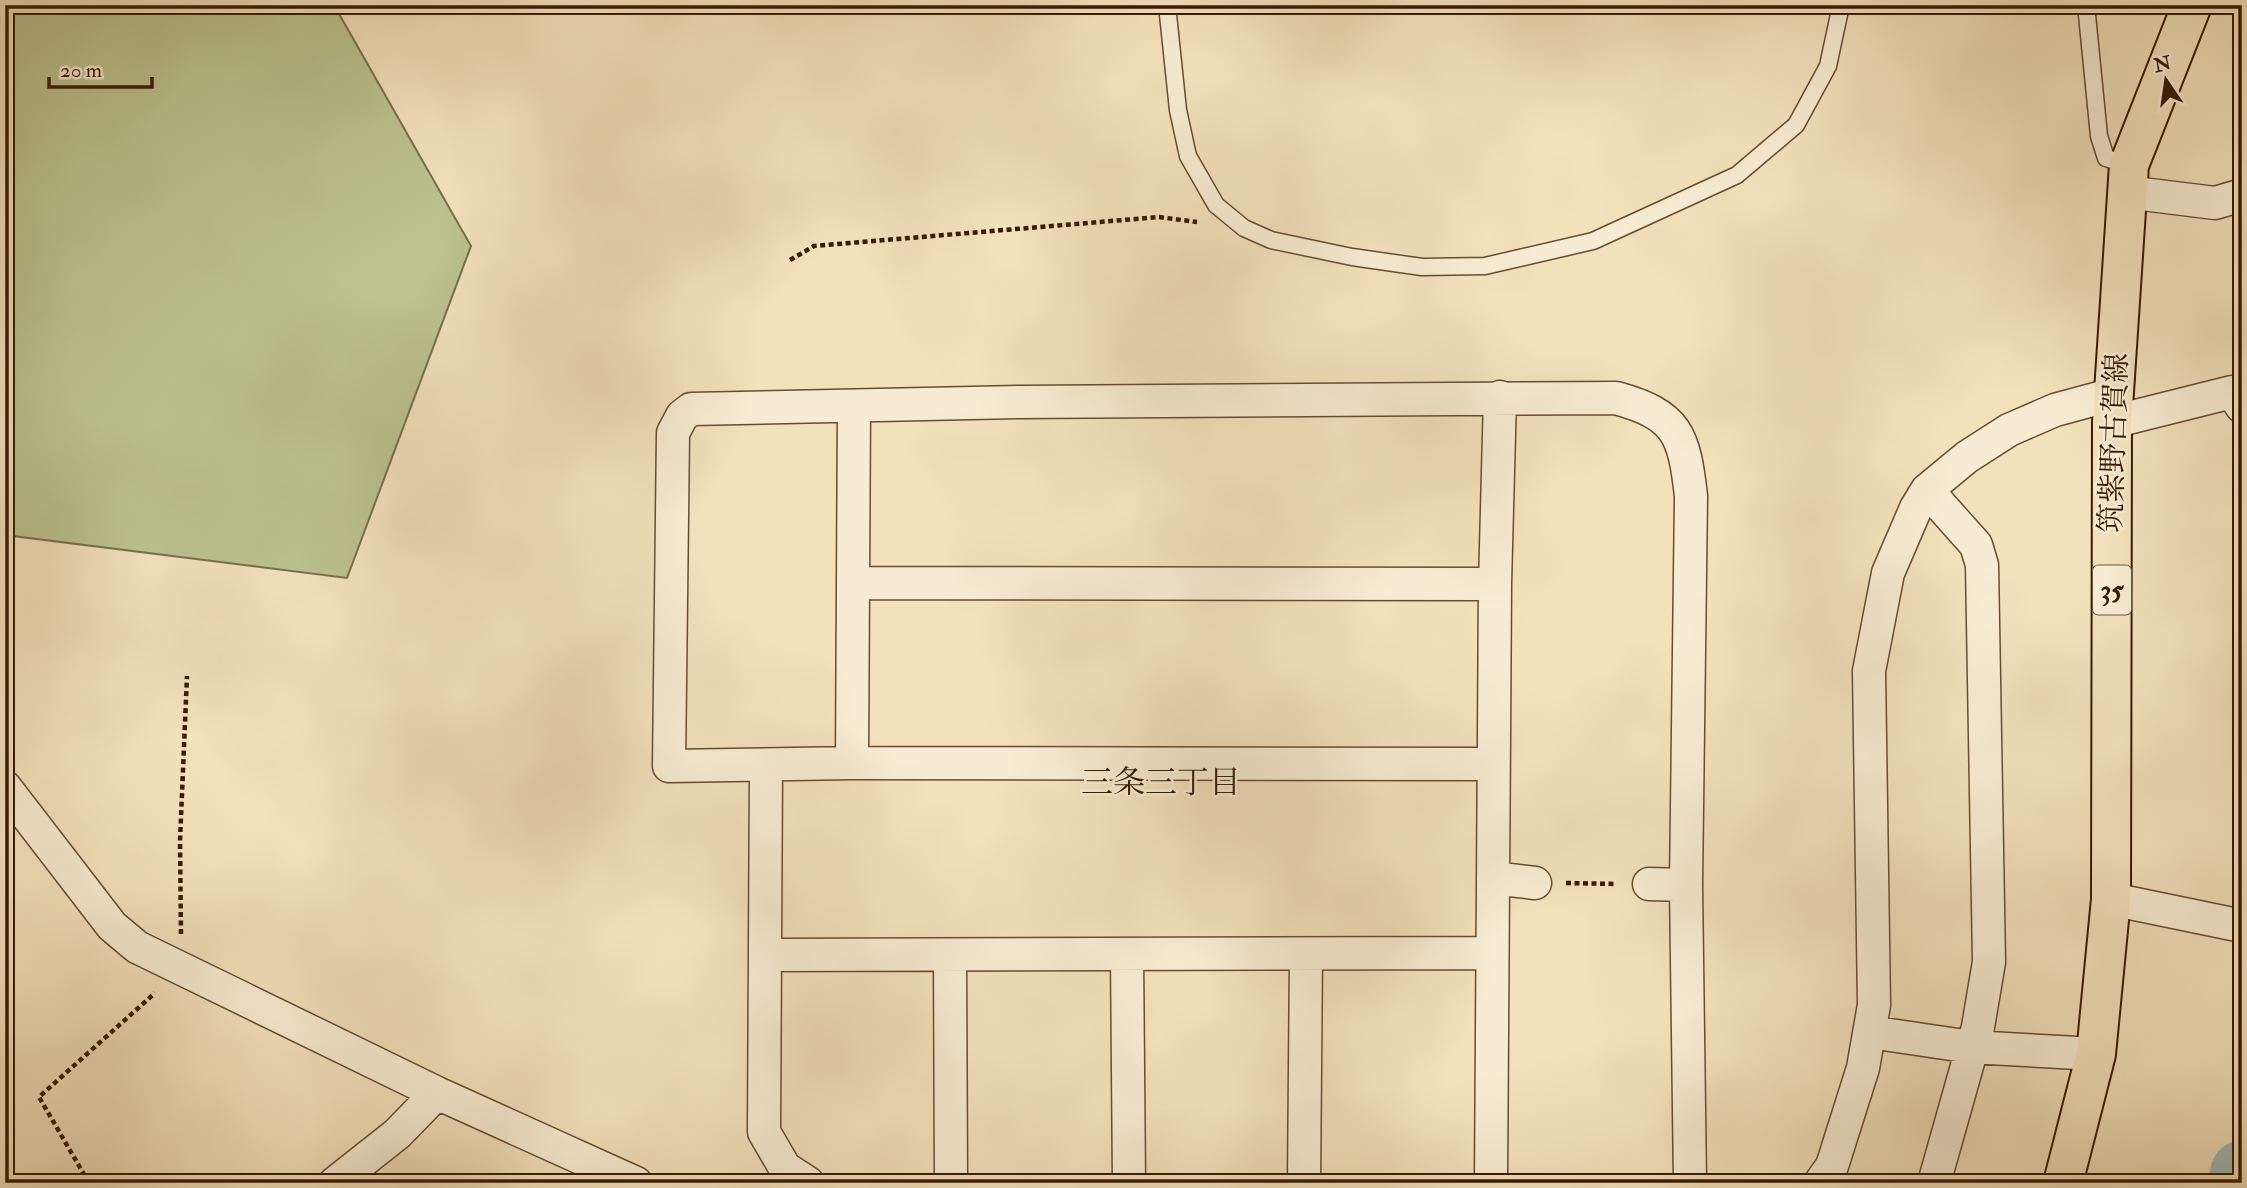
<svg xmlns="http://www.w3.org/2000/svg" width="2247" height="1188" viewBox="0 0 2247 1188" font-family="'IM FELL Double Pica','Noto Serif JP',serif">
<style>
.green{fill:#bbc290;stroke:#7a6e4a;stroke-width:2}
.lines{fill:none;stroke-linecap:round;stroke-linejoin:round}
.river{stroke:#a1babc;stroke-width:63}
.lane-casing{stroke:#674c32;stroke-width:19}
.street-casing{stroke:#674c32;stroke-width:35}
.primary-casing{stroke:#381a04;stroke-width:42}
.path{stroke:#381a04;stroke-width:4.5;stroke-dasharray:5 3.5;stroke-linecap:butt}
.lane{stroke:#f7ecd3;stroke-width:16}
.street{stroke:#f7ecd3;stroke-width:32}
.primary{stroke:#f3e1bc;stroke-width:38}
.labels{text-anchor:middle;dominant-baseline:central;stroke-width:5;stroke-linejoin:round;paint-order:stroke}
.shield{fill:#f7ecd3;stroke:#715942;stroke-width:2}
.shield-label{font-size:28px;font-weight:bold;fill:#381a04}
.street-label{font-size:30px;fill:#381a04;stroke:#f7ecd3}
.neighbourhood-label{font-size:32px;fill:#381a04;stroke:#f7ecd3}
</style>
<rect width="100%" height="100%" fill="#f3e1bc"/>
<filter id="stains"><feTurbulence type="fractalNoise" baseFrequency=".00286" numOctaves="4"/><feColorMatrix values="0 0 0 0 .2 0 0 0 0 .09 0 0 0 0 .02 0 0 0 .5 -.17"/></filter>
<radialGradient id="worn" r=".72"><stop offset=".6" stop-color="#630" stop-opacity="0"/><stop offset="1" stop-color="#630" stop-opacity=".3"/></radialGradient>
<!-- green -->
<path class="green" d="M 5,5 L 334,5 L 471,246 L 347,578 L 5,535 Z"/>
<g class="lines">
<!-- river -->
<path class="river" d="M 2239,1183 L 2242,1172"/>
<!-- lane casing -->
<g class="lane-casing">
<path id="lane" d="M 1167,5 L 1178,110 L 1188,156 L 1216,205 L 1244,228 L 1271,240 L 1352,257 L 1422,267 L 1485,266 L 1593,241 L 1737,175 L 1796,125 L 1828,66 L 1841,5
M 2086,5 L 2099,136 L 2106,158 L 2129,165"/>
</g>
<!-- street casing -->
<g class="street-casing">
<path id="street" d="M 2126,192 L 2215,203 L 2242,195
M 2112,422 L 2232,392 L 2242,407
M 1927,490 L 1976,545 L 1982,565 L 1989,962 L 1978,1027 L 1934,1183
M 853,583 L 1495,584
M 852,763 L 854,406
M 1493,764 L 852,763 L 669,766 L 673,433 L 682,416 L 691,409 L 1021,402 L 1616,398 C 1678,415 1684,435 1691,496 L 1686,885 L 1690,1183
M 766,765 L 764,1132 L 785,1168 L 808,1183
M 5,787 L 112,926 L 137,947 L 437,1093 L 636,1183
M 1493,878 L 1535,883
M 1649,884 L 1686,885
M 2111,899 L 2242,926
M 1127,954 L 1129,1183
M 765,955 L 1491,953
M 950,955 L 951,1183
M 1870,1032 L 1971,1047 L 2096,1054
M 335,1183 L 397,1134 L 437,1093
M 1304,1183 L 1306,954
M 1491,1183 L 1495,584 L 1500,397
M 1820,1183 L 1832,1166 L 1863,1068 L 1874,1005 L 1869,671 L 1888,573 L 1916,508 L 1927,490 L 1967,457 L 2009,430 L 2055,410 L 2114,394"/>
</g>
<!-- primary casing -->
<g class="primary-casing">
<path id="primary" d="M 2063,1183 L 2096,1054 L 2111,899 L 2112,422 L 2129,165 L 2192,5"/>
</g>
<!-- path -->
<path class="path" d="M 790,260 L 814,246 L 1159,217 L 1197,222
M 1566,883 L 1617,884
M 181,934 L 180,841 L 187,676
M 89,1183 L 39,1097 L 155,993"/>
<!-- lane -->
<use href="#lane" class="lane"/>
<!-- street -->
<use href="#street" class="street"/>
<!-- primary -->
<use href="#primary" class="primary"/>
</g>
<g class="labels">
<!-- shield labels -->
<rect class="shield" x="2093" y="565.5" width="38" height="49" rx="5"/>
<g class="shield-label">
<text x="2112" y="590">35</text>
</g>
<!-- street labels -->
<g class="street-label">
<text transform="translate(2114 443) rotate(-88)">筑紫野古賀線</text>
</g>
<!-- neighbourhood labels -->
<g class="neighbourhood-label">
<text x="1161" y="783">三条三丁目</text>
</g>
</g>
<!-- margin -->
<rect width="2247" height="1188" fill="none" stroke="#f3e1bc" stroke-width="28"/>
<rect x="7" y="7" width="2233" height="1174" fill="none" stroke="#381a04" stroke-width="3.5"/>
<rect x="14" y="14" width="2219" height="1160" fill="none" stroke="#381a04" stroke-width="2"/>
<!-- north arrow -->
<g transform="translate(2166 80) rotate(347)" stroke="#f7ecd3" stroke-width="5" paint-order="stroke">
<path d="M0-5L12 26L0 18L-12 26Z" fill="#381a04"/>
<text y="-10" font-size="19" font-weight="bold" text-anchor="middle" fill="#381a04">N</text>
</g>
<!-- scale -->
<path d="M49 77v10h103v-10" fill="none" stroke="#381a04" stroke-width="3.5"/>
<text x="60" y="77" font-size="21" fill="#381a04" stroke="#f7ecd3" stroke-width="5" paint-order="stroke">20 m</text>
<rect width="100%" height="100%" filter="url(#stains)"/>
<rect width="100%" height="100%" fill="url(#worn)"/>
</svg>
